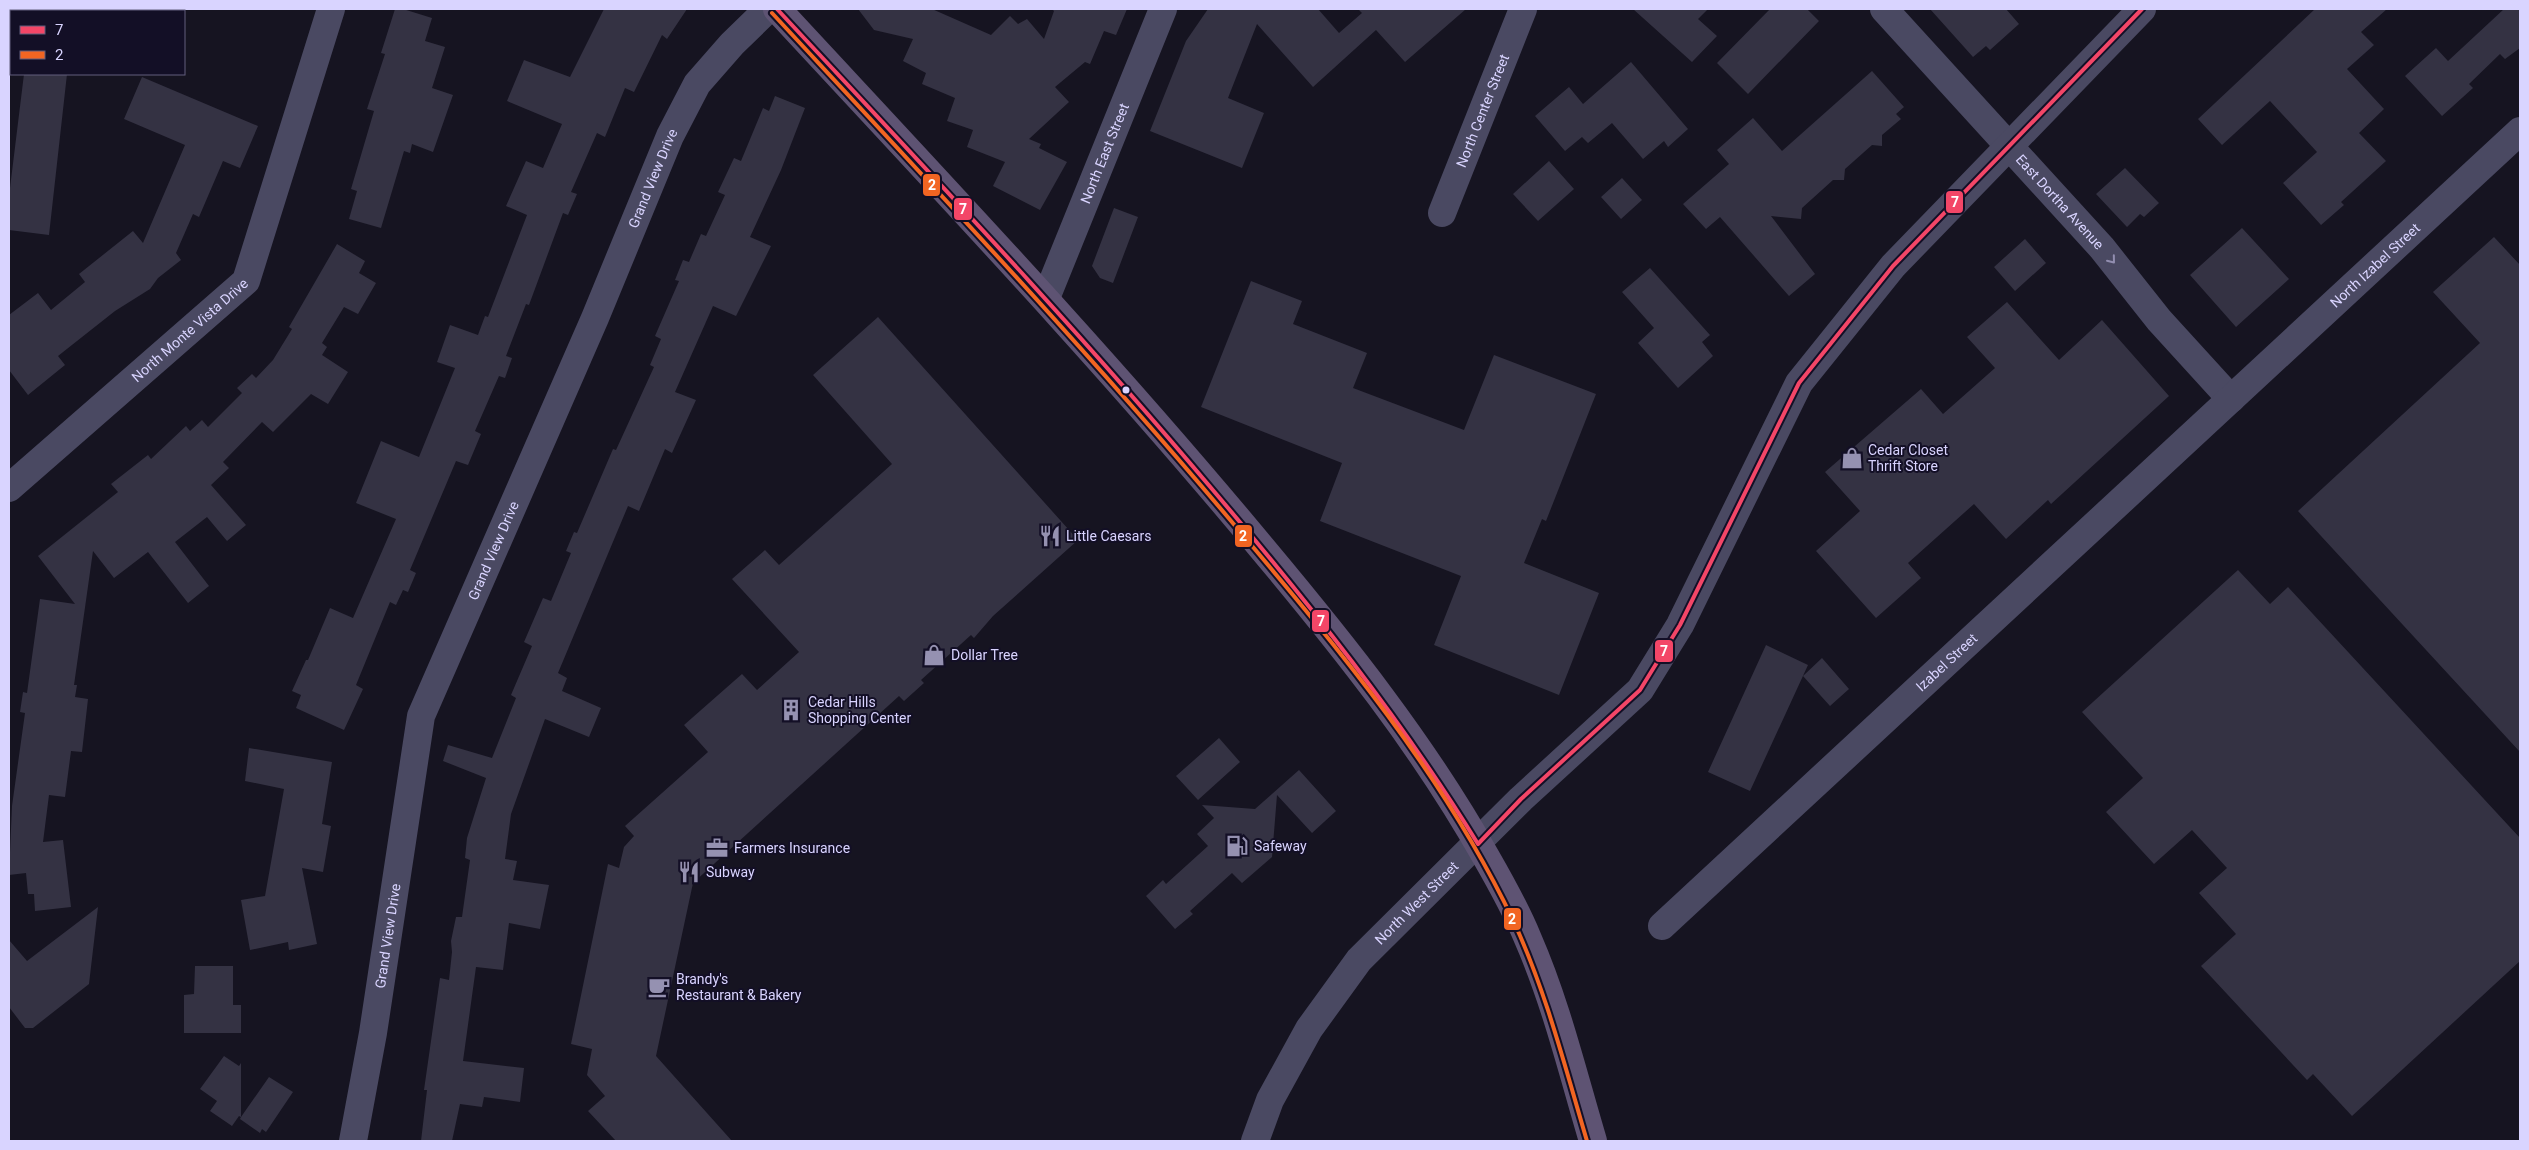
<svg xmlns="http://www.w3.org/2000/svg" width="2529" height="1150" viewBox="0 0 2529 1150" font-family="Roboto,sans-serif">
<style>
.building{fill:#343243}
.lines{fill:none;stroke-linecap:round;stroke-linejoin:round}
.minor{stroke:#4a4962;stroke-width:28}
.major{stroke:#5e5373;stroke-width:28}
.bus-1-casing{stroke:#130f26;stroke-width:8}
.bus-2-casing{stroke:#130f26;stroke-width:8}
.bus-1{stroke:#f34667;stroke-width:4}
.bus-2{stroke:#f26522;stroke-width:4}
.oneway{stroke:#928eb0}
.bus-dot{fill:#d9d4ff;stroke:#130f26;stroke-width:2}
.labels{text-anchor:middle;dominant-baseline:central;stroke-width:4;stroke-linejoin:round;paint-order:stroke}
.street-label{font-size:14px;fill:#d9d4ff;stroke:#130f26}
.poi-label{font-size:14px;fill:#d9d4ff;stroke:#130f26;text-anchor:start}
.line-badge{stroke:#130f26;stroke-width:2}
.badge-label{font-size:14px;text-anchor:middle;font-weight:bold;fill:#fff}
</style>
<rect width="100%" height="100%" fill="#161421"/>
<!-- building -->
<path class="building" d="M 395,9 L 403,9 L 432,18 L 425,41 L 445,47 L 432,88 L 453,95 L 433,152 L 412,144 L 410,153 L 404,151 L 381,228 L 349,219 L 357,191 L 351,189 L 374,111 L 367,109 L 385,54 L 381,53 Z
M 604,9 L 687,9 L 667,39 L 662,35 L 634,92 L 625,88 L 605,137 L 597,133 L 571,192 L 577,194 L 568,215 L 563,213 L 529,305 L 526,304 L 506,356 L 512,358 L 505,378 L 499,376 L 475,431 L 481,434 L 468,465 L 456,461 L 410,570 L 416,573 L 408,592 L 403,590 L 396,605 L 390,602 L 356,685 L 363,689 L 344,730 L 296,708 L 301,695 L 292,691 L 306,660 L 308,660 L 330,608 L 353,618 L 396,519 L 356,503 L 381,441 L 419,457 L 455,368 L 437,362 L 450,325 L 478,335 L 485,316 L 488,317 L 527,215 L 506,206 L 526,161 L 543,168 L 562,124 L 507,101 L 524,60 L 570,77 Z
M 858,9 L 932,9 L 991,35 L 1010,16 L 1018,24 L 1027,19 L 1044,39 L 1054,11 L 1052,9 L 1127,9 L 1116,35 L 1104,31 L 1090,64 L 1085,62 L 1055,87 L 1069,102 L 1029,139 L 1041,144 L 1039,148 L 1067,162 L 1040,210 L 993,186 L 1005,162 L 967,147 L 973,130 L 947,121 L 955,98 L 922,84 L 926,73 L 903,61 L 913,39 L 874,30 Z
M 1208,9 L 1318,9 L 1339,33 L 1362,13 L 1358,9 L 1466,9 L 1405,62 L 1376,30 L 1313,87 L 1257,24 L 1228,98 L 1264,113 L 1242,168 L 1150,131 L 1186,41 Z
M 1633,9 L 1708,9 L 1698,19 L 1717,36 L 1692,62 Z
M 1770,9 L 1807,9 L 1819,21 L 1748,94 L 1717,63 Z
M 1930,9 L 2006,9 L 2019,24 L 1990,50 L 1986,46 L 1973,57 Z
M 2315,9 L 2387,9 L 2361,32 L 2374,45 L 2347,69 L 2384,109 L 2359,133 L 2386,161 L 2341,202 L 2344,205 L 2321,225 L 2283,183 L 2317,152 L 2270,101 L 2222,145 L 2198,119 Z
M 2504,9 L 2520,9 L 2520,48 L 2505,59 L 2500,54 L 2469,84 L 2473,88 L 2442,116 L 2405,76 L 2436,48 L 2448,61 Z
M 1631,62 L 1688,129 L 1668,147 L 1664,141 L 1643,159 L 1612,123 L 1588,143 L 1582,137 L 1565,151 L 1535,116 L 1569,87 L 1583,104 Z
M 1872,71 L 1904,107 L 1896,114 L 1901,119 L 1882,135 L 1882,146 L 1872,145 L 1845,169 L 1844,180 L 1833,180 L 1802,208 L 1801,219 L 1771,216 L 1815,274 L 1789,296 L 1720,217 L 1706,229 L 1683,204 L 1729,164 L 1717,150 L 1753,118 L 1782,151 Z
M 24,74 L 67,74 L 49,235 L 9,230 L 9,196 Z
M 142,77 L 258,126 L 240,168 L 223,161 L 199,217 L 193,214 L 176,253 L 181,260 L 158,278 L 150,289 L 115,311 L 58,356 L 65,365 L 28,395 L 9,370 L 9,315 L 38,293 L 51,310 L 85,282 L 79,274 L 133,231 L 143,243 L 185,145 L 124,119 Z
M 775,96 L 805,108 L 781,170 L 750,237 L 771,246 L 736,316 L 713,306 L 675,392 L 696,400 L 672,453 L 665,449 L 639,511 L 628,506 L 558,673 L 567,678 L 562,691 L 601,708 L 589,737 L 545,719 L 511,814 L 505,859 L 517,861 L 513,880 L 549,885 L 540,929 L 509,923 L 503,970 L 476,967 L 463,1061 L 524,1068 L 520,1102 L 484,1097 L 482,1107 L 460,1104 L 452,1141 L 421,1141 L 427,1090 L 424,1090 L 440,978 L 449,980 L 452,952 L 451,941 L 456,917 L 462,917 L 470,860 L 465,858 L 467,838 L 486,778 L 443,761 L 448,745 L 492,758 L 516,698 L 511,695 L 532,646 L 524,642 L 543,598 L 551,601 L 571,553 L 566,551 L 574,532 L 577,533 L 613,449 L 616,450 L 654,367 L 650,365 L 661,339 L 655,336 L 679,281 L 675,280 L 683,260 L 689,262 L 701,234 L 706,236 L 725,195 L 718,192 L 734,158 L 741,161 L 763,108 L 769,111 Z
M 1549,161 L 1574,189 L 1538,221 L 1513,194 Z
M 2125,168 L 2159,203 L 2144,217 L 2140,214 L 2127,227 L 2096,194 Z
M 1622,178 L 1642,200 L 1621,219 L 1601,197 Z
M 1114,208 L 1138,217 L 1113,283 L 1100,278 L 1092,266 Z
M 2242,228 L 2289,279 L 2236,327 L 2190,275 Z
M 2494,237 L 2520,265 L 2520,752 L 2298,511 L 2480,343 L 2433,292 Z
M 2025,239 L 2046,263 L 2015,291 L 1994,267 Z
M 337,244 L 365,261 L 359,273 L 376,283 L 358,314 L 344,307 L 322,343 L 327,347 L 322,355 L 348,372 L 328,404 L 311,394 L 273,432 L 262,422 L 223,462 L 229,468 L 211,485 L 246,525 L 227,541 L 207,517 L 175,542 L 209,586 L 188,603 L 148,552 L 114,578 L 93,551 L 74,685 L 77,685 L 75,697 L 88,699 L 82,752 L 71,751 L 65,797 L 49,795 L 43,842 L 63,840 L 71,907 L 35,911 L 34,894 L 28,894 L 26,873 L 9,875 L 12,806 L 25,713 L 20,712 L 23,692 L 27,693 L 40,599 L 75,604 L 38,556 L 118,492 L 111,484 L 148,455 L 151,459 L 186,426 L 190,431 L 202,420 L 208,427 L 242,393 L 237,388 L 252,374 L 256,378 L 273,360 L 292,329 L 289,327 Z
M 1650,268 L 1710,335 L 1702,342 L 1713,356 L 1678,388 L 1638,343 L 1654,328 L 1622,292 Z
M 1251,281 L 1302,301 L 1293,324 L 1367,353 L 1353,388 L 1464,430 L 1494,355 L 1596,394 L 1546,521 L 1542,519 L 1524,563 L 1599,593 L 1559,695 L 1434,645 L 1461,576 L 1320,521 L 1342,463 L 1201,407 Z
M 2007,302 L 2059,360 L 2102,320 L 2169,396 L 2051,504 L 2048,500 L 2006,539 L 1974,504 L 1908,563 L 1921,578 L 1876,618 L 1816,551 L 1860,511 L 1825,472 L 1921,389 L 1943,414 L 1995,368 L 1967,337 Z
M 878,317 L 1078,540 L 993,616 L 974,638 L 971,635 L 921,680 L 924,683 L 904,701 L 899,696 L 693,883 L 656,1056 L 732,1141 L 616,1141 L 588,1111 L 605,1096 L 587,1075 L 592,1049 L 571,1044 L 608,864 L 619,868 L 624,847 L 634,836 L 625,826 L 708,752 L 684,725 L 742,674 L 757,690 L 799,652 L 732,579 L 765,550 L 779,565 L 892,464 L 813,375 Z
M 2238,570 L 2270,604 L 2288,587 L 2520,838 L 2520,961 L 2352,1116 L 2313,1074 L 2307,1080 L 2201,966 L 2236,934 L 2199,893 L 2227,868 L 2192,830 L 2154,864 L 2106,812 L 2143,778 L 2082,712 Z
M 1766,645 L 1808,665 L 1750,791 L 1708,772 Z
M 1822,658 L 1849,689 L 1830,706 L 1803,676 Z
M 1219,738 L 1240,762 L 1198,800 L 1176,776 Z
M 249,748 L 332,762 L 322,824 L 331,826 L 323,872 L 302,868 L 317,944 L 289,950 L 288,942 L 250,950 L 241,900 L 265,896 L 284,789 L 245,781 Z
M 1299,770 L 1336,811 L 1312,833 L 1277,795 L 1272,857 L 1242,883 L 1232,873 L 1190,911 L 1193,914 L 1175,929 L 1146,896 L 1163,880 L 1166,884 L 1208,846 L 1197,834 L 1214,818 L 1202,805 L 1255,809 Z
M 98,907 L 89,984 L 33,1028 L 25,1028 L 9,1007 L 9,940 L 27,961 Z
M 195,966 L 233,966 L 233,1005 L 241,1005 L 241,1033 L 184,1033 L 184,995 L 194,994 Z
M 224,1056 L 239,1066 L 241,1063 L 241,1117 L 269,1077 L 293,1092 L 266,1132 L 262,1129 L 260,1133 L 240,1119 L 241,1117 L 239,1116 L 232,1126 L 210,1111 L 217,1101 L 200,1089 Z"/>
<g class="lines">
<!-- minor -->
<g class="minor">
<path id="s1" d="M 1884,9 L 2102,248 L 2159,320 L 2231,399"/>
<path id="s2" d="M 1442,213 L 1523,9"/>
<path id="s3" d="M 1046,298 L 1163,9"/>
<path id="s4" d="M 9,488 L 246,281 L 331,9"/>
<path id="s5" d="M 1662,926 L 2520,131"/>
<path id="s6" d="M 353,1141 L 373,1033 L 421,716 L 595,318 L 670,136 L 697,84 L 732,44 L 768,9"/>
<path id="s7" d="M 1255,1141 L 1270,1100 L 1309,1029 L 1359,960 L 1521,799 L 1640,690 L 1680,625 L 1799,383 L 1893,266 L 2142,9"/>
</g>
<!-- major -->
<path class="major" d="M 777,9 C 941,186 1107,361 1261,547 C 1343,645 1423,745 1486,857 C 1501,883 1516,910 1528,939 C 1556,1003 1573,1074 1593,1141"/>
<!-- bus-1 casing -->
<g class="bus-1-casing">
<path id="bus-1" d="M 777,9 C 924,167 1073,324 1212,489 C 1308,602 1400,717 1478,844
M 1478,844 L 1521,799 L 1640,690 L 1680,625 L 1799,383 L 1893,266 L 2142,9"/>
</g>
<!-- bus-2 casing -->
<g class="bus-2-casing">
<path id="bus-2" d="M 772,13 C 930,183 1088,351 1237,528 C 1339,649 1444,775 1513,920 C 1546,991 1565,1067 1587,1141"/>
</g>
<!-- bus-1 -->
<use href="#bus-1" class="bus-1"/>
<!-- bus-2 -->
<use href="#bus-2" class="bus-2"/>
</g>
<!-- one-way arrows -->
<defs><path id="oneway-chevron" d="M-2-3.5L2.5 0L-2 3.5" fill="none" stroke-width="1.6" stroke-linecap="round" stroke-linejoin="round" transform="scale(1.25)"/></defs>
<use class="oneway" href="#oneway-chevron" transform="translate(2112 260) rotate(51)"/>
<!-- icons -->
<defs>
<g id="shop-bare" transform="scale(1.725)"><path d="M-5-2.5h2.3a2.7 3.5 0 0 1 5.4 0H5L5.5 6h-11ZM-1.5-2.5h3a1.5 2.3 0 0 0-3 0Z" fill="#9591b1" stroke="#130f26" stroke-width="2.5" paint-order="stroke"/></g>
<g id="restaurant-bare" transform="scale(1.725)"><path d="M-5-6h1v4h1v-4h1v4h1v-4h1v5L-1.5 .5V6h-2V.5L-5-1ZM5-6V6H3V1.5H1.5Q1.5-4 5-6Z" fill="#9591b1" stroke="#130f26" stroke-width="2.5" paint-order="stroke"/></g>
<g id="building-bare" transform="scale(1.725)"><path d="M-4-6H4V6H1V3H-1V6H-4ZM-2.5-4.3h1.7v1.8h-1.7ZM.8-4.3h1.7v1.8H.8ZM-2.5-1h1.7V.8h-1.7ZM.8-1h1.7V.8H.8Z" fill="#9591b1" stroke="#130f26" stroke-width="2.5" paint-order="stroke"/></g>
<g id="fuel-bare" transform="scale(1.725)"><path d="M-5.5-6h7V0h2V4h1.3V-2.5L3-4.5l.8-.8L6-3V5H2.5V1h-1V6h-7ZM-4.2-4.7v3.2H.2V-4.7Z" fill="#9591b1" stroke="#130f26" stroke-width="2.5" paint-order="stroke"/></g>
<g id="office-bare" transform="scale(1.725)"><path d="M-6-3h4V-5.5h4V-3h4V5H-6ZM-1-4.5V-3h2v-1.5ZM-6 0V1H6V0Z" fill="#9591b1" stroke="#130f26" stroke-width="2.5" paint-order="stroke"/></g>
<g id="cafe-bare" transform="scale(1.725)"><path d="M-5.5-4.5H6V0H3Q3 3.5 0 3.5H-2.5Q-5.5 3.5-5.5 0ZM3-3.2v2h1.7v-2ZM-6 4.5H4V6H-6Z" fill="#9591b1" stroke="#130f26" stroke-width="2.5" paint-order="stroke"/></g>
</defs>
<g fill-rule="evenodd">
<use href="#shop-bare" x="1852" y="458"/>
<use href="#restaurant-bare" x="1050" y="536"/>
<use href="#shop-bare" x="934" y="655"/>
<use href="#building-bare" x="791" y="710"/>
<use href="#fuel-bare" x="1237" y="846"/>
<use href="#office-bare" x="717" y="848"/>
<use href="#restaurant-bare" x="689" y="872"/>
<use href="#cafe-bare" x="659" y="987"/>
</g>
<!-- markers -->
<circle class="bus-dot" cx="1126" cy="390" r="4.5"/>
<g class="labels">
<!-- street labels -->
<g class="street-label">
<text stroke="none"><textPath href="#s2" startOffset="110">North Center Street</textPath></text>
<text stroke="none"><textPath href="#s3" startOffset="156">North East Street</textPath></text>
<text stroke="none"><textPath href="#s6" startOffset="1016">Grand View Drive</textPath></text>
<text stroke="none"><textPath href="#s1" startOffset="261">East Dortha Avenue</textPath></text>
<text stroke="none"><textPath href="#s5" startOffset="972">North Izabel Street</textPath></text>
<text stroke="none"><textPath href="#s4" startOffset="240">North Monte Vista Drive</textPath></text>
<text stroke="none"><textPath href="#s6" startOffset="611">Grand View Drive</textPath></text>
<text stroke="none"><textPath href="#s5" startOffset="388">Izabel Street</textPath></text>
<text stroke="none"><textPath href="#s7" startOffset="291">North West Street</textPath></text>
<text stroke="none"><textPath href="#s6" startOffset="208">Grand View Drive</textPath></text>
</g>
<!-- poi labels -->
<g class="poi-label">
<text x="1868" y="450">Cedar Closet<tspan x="1868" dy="16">Thrift Store</tspan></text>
<text x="1066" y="536">Little Caesars</text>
<text x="951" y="655">Dollar Tree</text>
<text x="808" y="702">Cedar Hills<tspan x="808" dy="16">Shopping Center</tspan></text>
<text x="1254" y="846">Safeway</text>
<text x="734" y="848">Farmers Insurance</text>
<text x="706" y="872">Subway</text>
<text x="676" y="979">Brandy's<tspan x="676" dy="16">Restaurant &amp; Bakery</tspan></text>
</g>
</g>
<g class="line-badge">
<rect x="922" y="173" width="19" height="24" rx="5" fill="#f26522"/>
<rect x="1945" y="190" width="19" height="24" rx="5" fill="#f34667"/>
<rect x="953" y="197" width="20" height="24" rx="5" fill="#f34667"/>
<rect x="1234" y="524" width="19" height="24" rx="5" fill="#f26522"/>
<rect x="1311" y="609" width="19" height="24" rx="5" fill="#f34667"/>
<rect x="1654" y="639" width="20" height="24" rx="5" fill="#f34667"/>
<rect x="1503" y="907" width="19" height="24" rx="5" fill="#f26522"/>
</g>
<g class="badge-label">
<text x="932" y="190">2</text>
<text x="1955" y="207">7</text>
<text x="963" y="214">7</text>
<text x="1243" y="541">2</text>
<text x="1321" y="626">7</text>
<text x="1664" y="656">7</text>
<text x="1512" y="924">2</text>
</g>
<!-- border -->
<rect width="2529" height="1150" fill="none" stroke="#d9d4ff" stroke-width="20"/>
<!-- legend -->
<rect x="10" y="10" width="175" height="65" fill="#130f26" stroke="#625e7d"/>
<rect x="20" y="26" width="25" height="8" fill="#f34667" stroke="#625e7d"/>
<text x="55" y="35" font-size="15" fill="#d9d4ff">7</text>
<rect x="20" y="51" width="25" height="8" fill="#f26522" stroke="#625e7d"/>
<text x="55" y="60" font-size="15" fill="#d9d4ff">2</text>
</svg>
